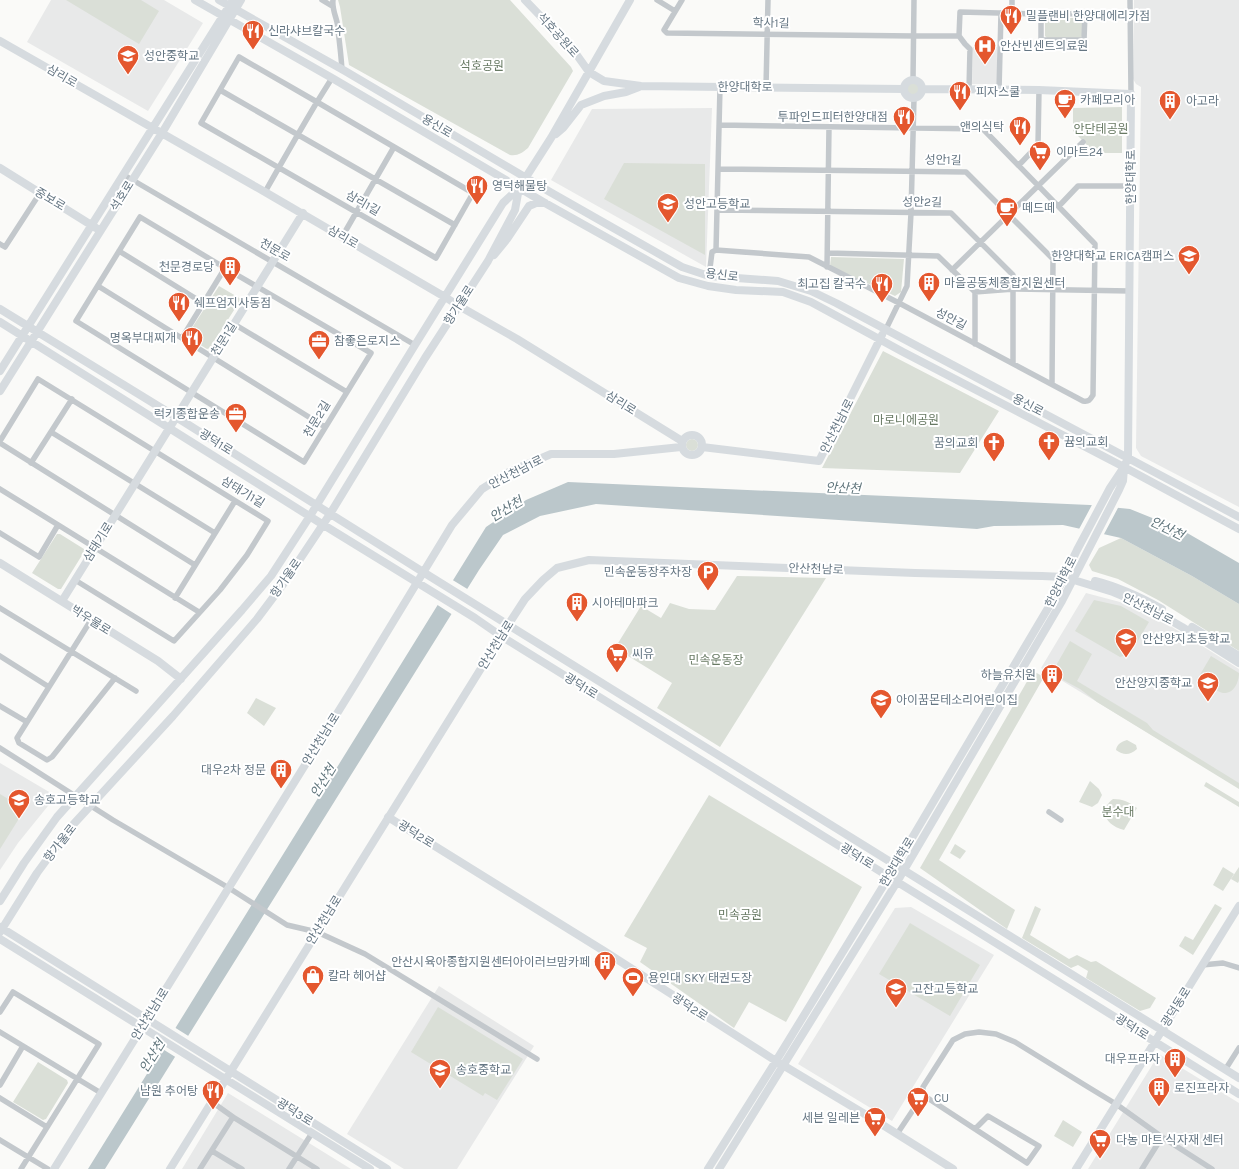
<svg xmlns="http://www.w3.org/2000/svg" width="1239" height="1169" viewBox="0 0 1239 1169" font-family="Karla,'Noto Sans KR',sans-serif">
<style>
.built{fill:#e8e9e9}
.green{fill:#dadfd7}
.water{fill:#bbc7cb}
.pier{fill:#fafaf8}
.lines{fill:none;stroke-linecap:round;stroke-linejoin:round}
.street{stroke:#c3c8cc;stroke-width:5.5}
.secondary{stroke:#d6dbdf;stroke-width:8}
.labels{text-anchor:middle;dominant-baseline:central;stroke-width:4;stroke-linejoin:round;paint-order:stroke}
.poi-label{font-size:12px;fill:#657683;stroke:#fff;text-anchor:start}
.street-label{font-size:12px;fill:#657683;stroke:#fff}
.park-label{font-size:12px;fill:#687a64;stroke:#fff}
.water-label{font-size:13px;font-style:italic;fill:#60757c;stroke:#fff}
</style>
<rect width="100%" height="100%" fill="#fafaf8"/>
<!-- built -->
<path class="built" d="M 51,0 L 164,0 L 203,23 L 148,111 L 27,42 Z
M 1134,0 L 1239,0 L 1239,507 L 1141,456 L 1136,448 L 1141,87 L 1136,84 L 1133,79 Z
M 973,47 L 997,47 L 997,84 L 972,84 Z
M 712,108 L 706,267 L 551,180 L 592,109 Z
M 1086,593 L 1120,602 L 1156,617 L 1239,669 L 1239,788 L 1041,668 Z
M 0,763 L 56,796 L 18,843 L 0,870 Z
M 911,907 L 994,955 L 892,1121 L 798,1064 L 895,908 Z
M 439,986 L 534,1046 L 457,1169 L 404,1169 L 347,1134 Z
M 1159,1054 L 1239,1103 L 1239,1169 L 1088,1169 Z
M 228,1093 L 351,1169 L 182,1169 Z"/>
<!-- green -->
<path class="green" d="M 66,0 L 141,0 L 159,11 L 139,44 Z
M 338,0 L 510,0 L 571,67 L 573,71 L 528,148 C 522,153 518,156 510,155 L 349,65 L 340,7 Z
M 1047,18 L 1080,18 L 1082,20 L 1082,36 L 1080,39 L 1047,38 L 1045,36 L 1045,20 Z
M907 89a6 6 0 1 1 12 0a6 6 0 1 1-12 0Z
M 1122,107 L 1122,153 L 1095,153 L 1073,131 L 1073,108 Z
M 624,163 L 705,164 L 705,255 L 604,199 Z
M 831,257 L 904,259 L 901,292 L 895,296 L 830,266 Z
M 219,286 L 241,299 L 210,348 L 207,349 L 189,338 L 188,334 Z
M 883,351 L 999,411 L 960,473 L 822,468 Z
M686 445a6 6 0 1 1 12 0a6 6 0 1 1-12 0Z
M 57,534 L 60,534 L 84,549 L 84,552 L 61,589 L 58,589 L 32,573 Z
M 1121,538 L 1192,576 L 1239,604 L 1239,651 L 1158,600 L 1118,579 L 1092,571 L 1089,565 L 1099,548 Z
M 737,576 L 826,578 L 720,747 L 657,708 L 672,683 L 615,648 L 641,606 L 661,618 L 670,603 L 689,609 L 715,610 Z
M 1094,600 L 1121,606 L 1149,622 L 1130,654 L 1120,657 L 1075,631 Z
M 1070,641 L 1092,654 L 1077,681 L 1147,723 L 1153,730 L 1239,783 L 1239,789 L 1097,702 L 1080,689 L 1050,673 L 1051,670 L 1061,674 L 1054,669 Z
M 1211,656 L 1239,673 C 1239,682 1234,694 1223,693 C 1217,692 1204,682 1198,678 Z
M 1033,671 L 1044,677 L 939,860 L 1015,910 L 1007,929 L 920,868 Z
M 256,698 L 276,708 L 264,726 L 247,713 Z
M 1127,740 L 1136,745 L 1137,749 C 1130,755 1124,756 1116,750 C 1117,744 1121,742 1127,740 Z
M 1090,781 L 1099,789 L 1102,795 L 1098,803 L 1092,807 L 1079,802 Z
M 1206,782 L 1239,802 L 1239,807 L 1204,786 Z
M 0,794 L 25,809 L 0,849 Z
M 709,795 L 862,887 L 786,1022 L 749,1002 L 734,1028 L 640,962 L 647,948 L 624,936 Z
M 1113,799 C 1123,799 1129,802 1137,808 L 1124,830 C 1107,826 1097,811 1113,799 Z
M 955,844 L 966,851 L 960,859 L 950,853 Z
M 1223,867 L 1234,874 L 1223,891 L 1213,885 Z
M 1239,867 L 1239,881 L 1238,883 L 1231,879 Z
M 1215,904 L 1222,908 L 1193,955 L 1179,946 L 1185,936 L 1193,940 Z
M 1035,906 L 1041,909 L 1030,935 L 1069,959 L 1077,955 L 1091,962 L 1096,961 L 1156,998 L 1150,1008 L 1140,1011 L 1086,978 L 1088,971 L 1078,965 L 1071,968 L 1022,938 Z
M 910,923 L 980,965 L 950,1016 L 879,974 Z
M 438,1007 L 523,1059 L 497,1100 L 485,1093 L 483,1096 L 411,1052 Z
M 38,1062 L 67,1080 L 68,1083 L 46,1119 L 43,1120 L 13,1102 Z
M 1063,1120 L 1082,1132 L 1073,1147 L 1054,1136 Z"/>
<!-- water -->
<path class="water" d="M 568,482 L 1090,505 L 1130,509 L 1182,530 L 1239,563 L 1239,604 L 1192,576 L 1121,538 L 1063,525 L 994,526 L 977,529 L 596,504 L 540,516 L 503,535 L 479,570 L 105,1169 L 88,1169 L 486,527 L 526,500 Z"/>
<!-- pier -->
<path class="pier" d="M 1093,503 L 1119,506 L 1103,536 L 1078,531 Z
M 451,579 L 469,590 L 453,615 L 436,604 Z
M 174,1027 L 190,1037 L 177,1058 L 161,1048 Z"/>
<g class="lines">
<!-- street -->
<path class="street" d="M 322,0 L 332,6
M 333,0 C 332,8 335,14 337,22 C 339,38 341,53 342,70
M 657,0 L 675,11
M 682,0 L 664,30 L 667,33 L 914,36 L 959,36
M 1130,0 L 1131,94
M 1012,13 L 1012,0
M 1041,14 L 1041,40 L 1084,40 L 1085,13
M 959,36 L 960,12 L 1041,14 L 1130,13
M 959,36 L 965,44 L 970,49 L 969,89
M 913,80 L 914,0
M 766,87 L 768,0
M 220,90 L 455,225
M 999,90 L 1001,13
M 1019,165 L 1038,145 L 1039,90
M 718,169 L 966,172 L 1053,259 L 1052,384
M 124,175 L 415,345
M 265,192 C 282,162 299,132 317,102 L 239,57 L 201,123 C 279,168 358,213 436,258 L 473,193 L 317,102 L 332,78
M 1059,206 L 1078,186 L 1131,186
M 718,210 L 951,213 L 1013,275 L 1013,363
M 140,217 L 225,268 L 371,353 L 304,462 L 76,321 Z
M 342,237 L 394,147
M 0,244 L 5,247 L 40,193
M 716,250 L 809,257 L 899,303 L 1083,401 C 1089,402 1090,400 1093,395 L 1095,244 L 983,129 L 719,125
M 716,250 L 720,87
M 119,251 L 203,303
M 828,253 L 938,256 L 975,292 L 975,344
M 827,267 L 829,127
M 952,270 L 1083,142
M 709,276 L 712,252 L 716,250
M 98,286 L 325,427
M 975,292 L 1014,289 L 1130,291
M 234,324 L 347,392
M 886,329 L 907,286 L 911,213 L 914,98
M 182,338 L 225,268
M 51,432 L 215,533
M 0,441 L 38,379 L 268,521 L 247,555 L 220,590 L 174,641 L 75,580
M 0,443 L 195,565
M 31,463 L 72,399
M 0,489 L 199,612
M 0,533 L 39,557 L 58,525
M 175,598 L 235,501
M 0,608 L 136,691
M 91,620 L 17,738 L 19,743 L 47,760 L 52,757 L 115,678
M 0,656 L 49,687
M 0,706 L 27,722
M 0,748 L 113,820 L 229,888 L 287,925 L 317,932 L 365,954 L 537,1059
M 1049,812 L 1061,820
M 1202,965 L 1223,963 L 1239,968
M 0,1012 L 13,992 L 99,1044 L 21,1169
M 0,1032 L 101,1093
M 1225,1070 L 1239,1048
M 0,1085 L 23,1046
M 923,1095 L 923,1087 L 953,1040 L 965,1034 L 979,1032 L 996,1034 L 1015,1042 L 1088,1087 L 1116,1104 L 1162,1137 L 1212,1169
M 0,1098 L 47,1127
M 212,1102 L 233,1117
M 897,1134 L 923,1095 L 1027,1163 L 1039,1146 L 988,1116 L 975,1129
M 0,1140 L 48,1169
M 212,1151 L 242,1169
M 200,1169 L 233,1117 L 317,1169
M 289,1169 L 312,1133
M 1142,1169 L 1162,1137"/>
<!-- secondary -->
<path class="secondary" d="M 195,0 L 332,78 L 545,203 L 679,278 L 708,286 L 736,290 L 783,292 L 811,302 L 903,352 L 1124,467 L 1239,529
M 219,0 L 345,71 L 550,192 L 682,267 L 709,276 L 778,281 L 811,291 L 836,303 L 1239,517
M 525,0 L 574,51 L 589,72 L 604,81 L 641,86 L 904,89
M 0,41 L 265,192 L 445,297 L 459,306 L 517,339 L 682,441
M904 89a9 9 0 1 1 18 0a9 9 0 1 1-18 0Z
M 556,134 L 563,128 L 581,105 L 604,96 L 626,92 L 639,87
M 0,168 L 96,228
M 494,255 L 507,239 L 529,206 L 536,203 L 545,203
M 0,309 L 176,417 L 431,577 L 1239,1078
M 0,322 L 322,524 L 475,618 L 501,636 L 1239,1094
M 0,371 L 233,0
M 0,391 L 162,133 L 241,0
M682 445a10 10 0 1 1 20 0a10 10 0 1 1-20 0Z
M 702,447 L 819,461 L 882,335
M 0,563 L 158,661 L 181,679
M 1095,581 C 1119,587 1140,597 1162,609
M 62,601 L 303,213
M 1192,627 L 1239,656
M 388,817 L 604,951 L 776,1061 L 878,1122 L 953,1169
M 0,901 L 24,863 L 57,817 L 242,610 L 271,576 L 310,516 L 415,345 L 503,203 L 519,188 L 551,138 L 630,0
M 0,927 L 387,1169
M 0,932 L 37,873 L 70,828 L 173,716 L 257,619 L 284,583 L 330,514 L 425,358 L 488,261 L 515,210 L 519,188
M 0,939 L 370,1169
M 54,1169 L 356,683 L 452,525 L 482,489 L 509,472 L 551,454 L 614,454 L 681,447
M 170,1169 L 508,625 L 525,599 L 543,580 L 557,568 L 589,560 L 915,573 L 1042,576 L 1064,577 L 1113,592 L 1142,604 L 1182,627 L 1239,663
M 708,1169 L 776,1061 L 896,865 L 1054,598 L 1077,550 L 1110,488 L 1124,467 L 1128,458 L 1131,94 L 1039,90 L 922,89
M 719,1169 L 897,882 L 1062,601 L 1119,490 L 1123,481 L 1124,468
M 1076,1169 L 1239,906"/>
</g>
<!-- icons -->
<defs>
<g id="restaurant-pin" transform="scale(1.15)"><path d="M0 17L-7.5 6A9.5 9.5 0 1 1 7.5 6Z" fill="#e4572e" stroke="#fff"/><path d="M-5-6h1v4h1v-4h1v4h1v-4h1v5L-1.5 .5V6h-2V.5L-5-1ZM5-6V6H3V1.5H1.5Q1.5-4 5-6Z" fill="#fff"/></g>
<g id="hospital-pin" transform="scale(1.15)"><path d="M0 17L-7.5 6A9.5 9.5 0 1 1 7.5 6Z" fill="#e4572e" stroke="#fff"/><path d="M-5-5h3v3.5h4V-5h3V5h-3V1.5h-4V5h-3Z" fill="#fff"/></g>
<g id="school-pin" transform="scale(1.15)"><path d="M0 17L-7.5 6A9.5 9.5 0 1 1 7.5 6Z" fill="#e4572e" stroke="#fff"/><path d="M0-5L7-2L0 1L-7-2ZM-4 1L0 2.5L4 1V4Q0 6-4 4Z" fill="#fff"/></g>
<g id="cafe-pin" transform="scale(1.15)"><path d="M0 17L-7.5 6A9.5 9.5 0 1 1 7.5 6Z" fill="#e4572e" stroke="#fff"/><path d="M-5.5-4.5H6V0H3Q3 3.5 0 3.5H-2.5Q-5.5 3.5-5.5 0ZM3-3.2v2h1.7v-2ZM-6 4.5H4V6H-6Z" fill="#fff"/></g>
<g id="building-pin" transform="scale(1.15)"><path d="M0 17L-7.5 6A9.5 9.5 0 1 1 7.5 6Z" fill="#e4572e" stroke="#fff"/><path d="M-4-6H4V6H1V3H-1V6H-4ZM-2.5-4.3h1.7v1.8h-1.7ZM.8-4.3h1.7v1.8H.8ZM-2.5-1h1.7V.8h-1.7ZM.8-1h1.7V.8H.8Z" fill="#fff"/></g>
<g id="supermarket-pin" transform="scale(1.15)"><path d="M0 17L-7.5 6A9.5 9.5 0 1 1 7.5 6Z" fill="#e4572e" stroke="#fff"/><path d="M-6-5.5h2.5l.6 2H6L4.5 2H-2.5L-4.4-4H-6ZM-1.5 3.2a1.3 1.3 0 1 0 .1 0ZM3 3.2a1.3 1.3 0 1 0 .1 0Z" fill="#fff"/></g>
<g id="university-pin" transform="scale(1.15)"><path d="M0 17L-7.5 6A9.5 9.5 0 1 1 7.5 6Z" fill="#e4572e" stroke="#fff"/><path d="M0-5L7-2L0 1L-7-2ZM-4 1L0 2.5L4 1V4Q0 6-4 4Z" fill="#fff"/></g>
<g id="office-pin" transform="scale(1.15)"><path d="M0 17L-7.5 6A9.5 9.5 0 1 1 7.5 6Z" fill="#e4572e" stroke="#fff"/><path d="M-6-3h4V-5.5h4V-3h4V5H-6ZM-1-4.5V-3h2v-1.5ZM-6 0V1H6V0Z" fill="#fff"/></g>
<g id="church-pin" transform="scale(1.15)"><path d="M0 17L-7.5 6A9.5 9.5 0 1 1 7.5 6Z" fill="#e4572e" stroke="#fff"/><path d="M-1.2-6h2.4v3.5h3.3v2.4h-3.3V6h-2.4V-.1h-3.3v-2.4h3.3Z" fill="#fff"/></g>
<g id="parking-pin" transform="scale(1.15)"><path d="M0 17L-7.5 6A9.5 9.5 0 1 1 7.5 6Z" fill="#e4572e" stroke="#fff"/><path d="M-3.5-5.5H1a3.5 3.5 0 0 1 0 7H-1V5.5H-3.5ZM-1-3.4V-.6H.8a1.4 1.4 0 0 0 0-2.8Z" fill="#fff"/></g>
<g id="shop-pin" transform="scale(1.15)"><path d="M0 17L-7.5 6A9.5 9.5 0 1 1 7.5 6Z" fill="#e4572e" stroke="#fff"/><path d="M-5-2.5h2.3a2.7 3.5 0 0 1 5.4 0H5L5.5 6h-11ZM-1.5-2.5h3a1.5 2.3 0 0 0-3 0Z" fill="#fff"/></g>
<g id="stadium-pin" transform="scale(1.15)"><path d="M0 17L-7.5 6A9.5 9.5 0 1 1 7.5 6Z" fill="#e4572e" stroke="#fff"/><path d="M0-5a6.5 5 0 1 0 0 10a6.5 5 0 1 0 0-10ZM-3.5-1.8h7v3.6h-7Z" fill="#fff"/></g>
</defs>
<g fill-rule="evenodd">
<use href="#restaurant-pin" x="1011" y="16"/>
<use href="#restaurant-pin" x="253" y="31"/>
<use href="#hospital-pin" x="985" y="46"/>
<use href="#school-pin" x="128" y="56"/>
<use href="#restaurant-pin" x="960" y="92"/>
<use href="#cafe-pin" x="1065" y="100"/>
<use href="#building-pin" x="1170" y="101"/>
<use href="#restaurant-pin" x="904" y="117"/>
<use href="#restaurant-pin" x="1020" y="127"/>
<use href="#supermarket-pin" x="1040" y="152"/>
<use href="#restaurant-pin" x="477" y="186"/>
<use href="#school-pin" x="668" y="204"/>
<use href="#cafe-pin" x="1007" y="208"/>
<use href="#university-pin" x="1189" y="256"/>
<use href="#building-pin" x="230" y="267"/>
<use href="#building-pin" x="929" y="283"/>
<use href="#restaurant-pin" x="882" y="284"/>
<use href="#restaurant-pin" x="179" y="303"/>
<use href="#restaurant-pin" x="192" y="338"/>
<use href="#office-pin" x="319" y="341"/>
<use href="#office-pin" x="236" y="414"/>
<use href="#church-pin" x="1049" y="442"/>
<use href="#church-pin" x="994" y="443"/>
<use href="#parking-pin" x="708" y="572"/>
<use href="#building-pin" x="577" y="603"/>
<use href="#school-pin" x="1126" y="639"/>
<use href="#supermarket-pin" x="617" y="654"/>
<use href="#building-pin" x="1052" y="675"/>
<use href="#school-pin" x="1208" y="683"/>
<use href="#school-pin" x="881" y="700"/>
<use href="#building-pin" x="281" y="770"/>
<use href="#school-pin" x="19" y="800"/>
<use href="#building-pin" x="605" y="962"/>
<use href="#shop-pin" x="313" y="976"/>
<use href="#stadium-pin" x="633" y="978"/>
<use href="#school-pin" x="896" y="989"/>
<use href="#building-pin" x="1175" y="1059"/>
<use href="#school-pin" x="440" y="1070"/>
<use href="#building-pin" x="1159" y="1088"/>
<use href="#restaurant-pin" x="213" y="1091"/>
<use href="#supermarket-pin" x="918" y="1098"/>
<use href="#supermarket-pin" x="875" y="1118"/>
<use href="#supermarket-pin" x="1100" y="1140"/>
</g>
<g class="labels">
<!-- poi labels -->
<g class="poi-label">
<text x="1026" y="16">밀플랜비 한양대에리카점</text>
<text x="268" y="31">신라샤브칼국수</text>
<text x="1000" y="46">안산빈센트의료원</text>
<text x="144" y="56">성안중학교</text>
<text x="976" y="92">피자스쿨</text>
<text x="1080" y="100">카페모리아</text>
<text x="1186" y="101">아고라</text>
<text x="888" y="117" text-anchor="end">투파인드피터한양대점</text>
<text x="1004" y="127" text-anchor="end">앤의식탁</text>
<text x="1056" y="152">이마트24</text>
<text x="492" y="186">영덕해물탕</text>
<text x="684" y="204">성안고등학교</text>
<text x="1022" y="208">떼드떼</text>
<text x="1174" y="256" text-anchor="end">한양대학교 ERICA캠퍼스</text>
<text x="214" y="267" text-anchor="end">천문경로당</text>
<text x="944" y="283">마을공동체종합지원센터</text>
<text x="866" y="284" text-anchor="end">최고집 칼국수</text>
<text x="194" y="303">쉐프엄지사동점</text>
<text x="176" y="338" text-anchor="end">명옥부대찌개</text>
<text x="334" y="341">참좋은로지스</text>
<text x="220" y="414" text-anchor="end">럭키종합운송</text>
<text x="1064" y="442">뀸의교회</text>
<text x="978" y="443" text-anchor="end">꿈의교회</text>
<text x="692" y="572" text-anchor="end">민속운동장주차장</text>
<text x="592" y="603">시아테마파크</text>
<text x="1142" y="639">안산양지초등학교</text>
<text x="632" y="654">씨유</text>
<text x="1036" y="675" text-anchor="end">하늘유치원</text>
<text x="1192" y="683" text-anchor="end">안산양지중학교</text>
<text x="896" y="700">아이꿈몬테소리어린이집</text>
<text x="266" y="770" text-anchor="end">대우2차 정문</text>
<text x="34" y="800">송호고등학교</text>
<text x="590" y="962" text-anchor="end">안산시육아종합지원센터아이러브맘카페</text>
<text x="328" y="976">칼라 헤어샵</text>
<text x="648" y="978">용인대 SKY 태권도장</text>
<text x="912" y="989">고잔고등학교</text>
<text x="1160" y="1059" text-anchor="end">대우프라자</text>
<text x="456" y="1070">송호중학교</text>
<text x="1174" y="1088">로진프라자</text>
<text x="198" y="1091" text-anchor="end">남원 추어탕</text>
<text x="934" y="1098">CU</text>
<text x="860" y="1118" text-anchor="end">세븐 일레븐</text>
<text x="1116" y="1140">다농 마트 식자재 센터</text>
</g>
<!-- street labels -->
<g class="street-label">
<text transform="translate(771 23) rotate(1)">학사1길</text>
<text transform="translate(558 35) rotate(48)">석호공원로</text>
<text transform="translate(62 76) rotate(30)">삼리로</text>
<text x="745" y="87">한양대학로</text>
<text transform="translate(437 126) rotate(31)">용신로</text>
<text transform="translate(943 160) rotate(1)">성안1길</text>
<text transform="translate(1131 177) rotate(-90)">한양대학로</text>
<text transform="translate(122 196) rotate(-58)">석호로</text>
<text transform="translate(50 199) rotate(31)">중보로</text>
<text transform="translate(922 202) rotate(1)">성안2길</text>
<text transform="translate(363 203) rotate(30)">삼리1길</text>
<text transform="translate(343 237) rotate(30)">삼리로</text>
<text transform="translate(275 250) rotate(30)">천문로</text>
<text transform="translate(722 275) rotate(7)">용신로</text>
<text transform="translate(459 305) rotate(-57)">항가울로</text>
<text transform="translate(951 319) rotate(28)">성안길</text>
<text transform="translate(224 339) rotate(-58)">천문1길</text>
<text transform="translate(621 403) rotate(32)">삼리로</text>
<text transform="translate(1028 405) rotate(28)">용신로</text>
<text transform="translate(317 419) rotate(-59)">천문2길</text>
<text transform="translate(837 426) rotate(-63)">안산천남1로</text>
<text transform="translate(216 442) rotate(32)">광덕1로</text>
<text transform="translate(516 472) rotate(-27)">안산천남1로</text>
<text transform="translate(243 492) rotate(31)">삼태기1길</text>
<text transform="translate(98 542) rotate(-58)">삼태기로</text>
<text transform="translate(816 569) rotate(2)">안산천남로</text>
<text transform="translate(286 578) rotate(-55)">항가울로</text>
<text transform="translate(1061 582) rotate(-63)">한양대학로</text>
<text transform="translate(1148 609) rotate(27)">안산천남로</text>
<text transform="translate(91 620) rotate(32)">박우물로</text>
<text transform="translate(496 645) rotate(-58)">안산천남로</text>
<text transform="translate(581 686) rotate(32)">광덕1로</text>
<text transform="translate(321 739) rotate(-58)">안산천남1로</text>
<text transform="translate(416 834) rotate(32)">광덕2로</text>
<text transform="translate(60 843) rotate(-52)">항가울로</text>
<text transform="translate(857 856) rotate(32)">광덕1로</text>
<text transform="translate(897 862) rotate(-59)">한양대학로</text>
<text transform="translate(324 920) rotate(-58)">안산천남로</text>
<text transform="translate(690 1007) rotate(33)">광덕2로</text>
<text transform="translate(1176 1007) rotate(-58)">광덕동로</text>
<text transform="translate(150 1014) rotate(-58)">안산천남1로</text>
<text transform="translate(1132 1027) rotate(32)">광덕1로</text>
<text transform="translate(295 1112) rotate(32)">광덕3로</text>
</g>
<!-- park labels -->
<g class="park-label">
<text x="482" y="66">석호공원</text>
<text x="1101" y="129">안단테공원</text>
<text x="906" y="420">마로니에공원</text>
<text x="716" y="660">민속운동장</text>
<text x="1118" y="812">분수대</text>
<text x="740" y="915">민속공원</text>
</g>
<!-- water labels -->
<g class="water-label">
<text transform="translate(843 488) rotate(2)">안산천</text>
<text transform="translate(506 509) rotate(-31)">안산천</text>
<text transform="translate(1167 528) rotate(26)">안산천</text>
<text transform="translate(323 781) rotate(-58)">안산천</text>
<text transform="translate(152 1056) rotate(-58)">안산천</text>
</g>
</g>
</svg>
